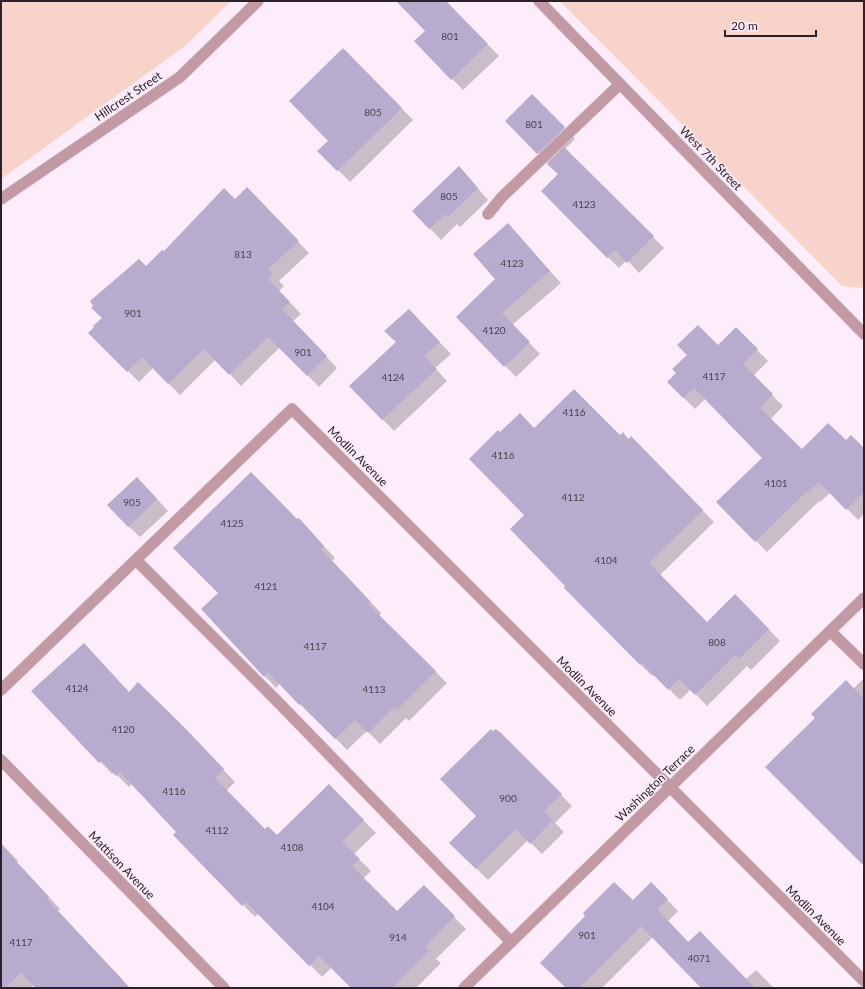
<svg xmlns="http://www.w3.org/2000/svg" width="865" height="989" viewBox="0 0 865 989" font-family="Lato,sans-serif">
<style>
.green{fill:#f8d3ca}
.shadow{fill:#0003}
.building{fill:#b7abce}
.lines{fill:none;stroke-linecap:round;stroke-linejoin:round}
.service-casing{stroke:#d7c8d4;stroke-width:12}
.minor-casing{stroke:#d7c8d4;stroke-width:12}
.service{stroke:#c39aa3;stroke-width:11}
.minor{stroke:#c39aa3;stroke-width:11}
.labels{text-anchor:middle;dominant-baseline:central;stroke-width:3;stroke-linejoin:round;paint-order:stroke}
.number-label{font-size:10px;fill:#4d4452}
.street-label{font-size:12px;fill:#2a2129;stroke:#fdedfa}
</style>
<rect width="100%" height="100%" fill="#fdedfa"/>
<!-- green -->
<path class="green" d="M 1,1 L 231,1 L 185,46 L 1,179 Z
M 560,1 L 864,1 L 864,288 L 842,286 Z"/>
<!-- shadow -->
<path class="shadow" d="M 401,1 L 445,1 L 499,56 L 463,90 L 415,41 L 426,31 Z
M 343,49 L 413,120 L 350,182 L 319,151 L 329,141 Z
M 532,96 L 575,139 L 565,149 L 664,248 L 639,273 L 627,260 L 619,268 L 542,191 L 559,174 L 506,121 Z
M 459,167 L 488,200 L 460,227 L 457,224 L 441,240 L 414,211 Z
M 235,200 L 258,200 L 309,253 L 279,281 L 284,286 L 279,291 L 301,314 L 293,321 L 337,368 L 319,387 L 280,347 L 241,386 L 216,359 L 180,395 L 153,368 L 139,382 L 90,333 L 103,319 L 146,267 L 164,252 Z
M 508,225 L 561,283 L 512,325 L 540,354 L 516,377 L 457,317 L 496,279 Z
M 420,322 L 451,354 L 435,368 L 447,381 L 394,431 L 350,386 Z
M 736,328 L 768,361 L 753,376 L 783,406 L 770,420 L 801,451 L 846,442 L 864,449 L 864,514 L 858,520 L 831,492 L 820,502 L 819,501 L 767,552 L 718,502 L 763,458 L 706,398 L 695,409 L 668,382 L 718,346 Z
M 534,429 L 620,436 L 623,434 L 629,440 L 631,438 L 714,522 L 660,575 L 707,623 L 735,595 L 780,641 L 751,670 L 747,666 L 707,706 L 691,689 L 680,700 L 654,674 L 652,676 L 565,588 L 566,586 L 525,515 L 500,433 Z
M 148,489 L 168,511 L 140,537 L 128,526 Z
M 297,521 L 310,531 L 335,558 L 332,561 L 381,613 L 379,616 L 447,683 L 409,721 L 406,718 L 380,744 L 367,731 L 347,750 L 312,714 L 311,715 L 280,683 L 276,688 L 202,609 Z
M 864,678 L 864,865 L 853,689 Z
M 33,691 L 129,692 L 197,742 L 235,782 L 226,791 L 265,831 L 277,836 L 329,785 L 376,833 L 354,854 L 371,871 L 363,879 L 397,913 L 424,887 L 466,929 L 436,959 L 441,963 L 416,988 L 353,988 L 332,967 L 322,977 L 259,913 L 255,917 L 175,835 L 178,832 L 132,784 L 129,787 L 114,772 L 112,774 Z
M 493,732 L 499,733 L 572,806 L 555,823 L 564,832 L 542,854 L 528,840 L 488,880 L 451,843 L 478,816 Z
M 1,843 L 18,861 L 17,862 L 60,909 L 57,911 L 122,979 L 121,980 L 129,988 L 37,988 L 34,985 L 31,988 L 1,988 Z
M 651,883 L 678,911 L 668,921 L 689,943 L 746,979 L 756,970 L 774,988 L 703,988 L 653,937 L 603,987 L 604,988 L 567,988 L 633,902 Z"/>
<!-- building -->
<path class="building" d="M 396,1 L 446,1 L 488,44 L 451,80 L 414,41 L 425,31 Z
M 343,48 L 402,108 L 337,171 L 317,151 L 328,141 L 289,101 Z
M 532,94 L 565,127 L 537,154 L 505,121 Z
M 564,147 L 654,236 L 627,263 L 615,250 L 607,258 L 541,191 L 558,174 L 547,164 Z
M 459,166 L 478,188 L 448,217 L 445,214 L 429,229 L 412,211 Z
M 247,187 L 299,241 L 268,269 L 273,274 L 268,279 L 290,302 L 282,309 L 327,356 L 307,376 L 268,337 L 229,375 L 204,349 L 168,384 L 142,357 L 127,372 L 88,333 L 94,327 L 93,326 L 102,318 L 91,308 L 93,306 L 90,301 L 139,259 L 146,266 L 162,250 L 164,251 L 224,188 L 235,199 Z
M 508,223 L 550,271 L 502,313 L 530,342 L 504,367 L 456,317 L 495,279 L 473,254 Z
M 409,309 L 440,342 L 424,356 L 437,369 L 382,420 L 349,386 L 396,342 L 384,331 Z
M 698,325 L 718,345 L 736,327 L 758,349 L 743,364 L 773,394 L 760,408 L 802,449 L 828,423 L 846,440 L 851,435 L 864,448 L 864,492 L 846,510 L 819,482 L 808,492 L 807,491 L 755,542 L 716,502 L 762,458 L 694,388 L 683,398 L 667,382 L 676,373 L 672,369 L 687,355 L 677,345 Z
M 574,389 L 620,435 L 623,432 L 628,439 L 631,436 L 703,510 L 649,563 L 707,622 L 735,594 L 769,629 L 739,659 L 735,655 L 695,695 L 679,679 L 668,690 L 642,663 L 640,665 L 564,588 L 565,586 L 510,529 L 524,515 L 469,459 L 498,430 L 500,432 L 520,413 L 534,428 Z
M 251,472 L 297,519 L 299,518 L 324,546 L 321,549 L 370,601 L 368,604 L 436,671 L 397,710 L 394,707 L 368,733 L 355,720 L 335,739 L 300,704 L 299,705 L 268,672 L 264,677 L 201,609 L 218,593 L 173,548 Z
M 137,477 L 157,499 L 128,527 L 107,505 Z
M 84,643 L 129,692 L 138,682 L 185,728 L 224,769 L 215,778 L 265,829 L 268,826 L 277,835 L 329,784 L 364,820 L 342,842 L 360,859 L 352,866 L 397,911 L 424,885 L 455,916 L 425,947 L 429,951 L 392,988 L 351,988 L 319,956 L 309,966 L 246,902 L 242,906 L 173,835 L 176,832 L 120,772 L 116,776 L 102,761 L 99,763 L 31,691 Z
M 846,680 L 864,699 L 864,866 L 765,767 L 815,718 L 811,714 Z
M 491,729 L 493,731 L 495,729 L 500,732 L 562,794 L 544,811 L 553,820 L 530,844 L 516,829 L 476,869 L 449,843 L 476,816 L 440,779 Z
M 1,845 L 49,897 L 47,899 L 130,988 L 36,988 L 21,973 L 5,988 L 1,988 Z
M 614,882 L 633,900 L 651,882 L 668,899 L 657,909 L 688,942 L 700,931 L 755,988 L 701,988 L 641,926 L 579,988 L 566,988 L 540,963 L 585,916 L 583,913 Z"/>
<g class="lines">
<!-- service casing -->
<g class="service-casing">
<path id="service" d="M 488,214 L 502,197 L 620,84
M 136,560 L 276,700 L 511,942
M 830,631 L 864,664
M 1,690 L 292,409"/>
</g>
<!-- minor casing -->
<g class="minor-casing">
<path id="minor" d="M 539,1 L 864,334
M 1,199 L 180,77 L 258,1
M 292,409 L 864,981
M 1,760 L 224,988
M 464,988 L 864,598"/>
</g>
<!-- service -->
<use href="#service" class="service"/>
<!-- minor -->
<use href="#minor" class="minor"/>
</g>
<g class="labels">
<!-- number labels -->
<g class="number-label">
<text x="450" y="36">801</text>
<text x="373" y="112">805</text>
<text x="534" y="124">801</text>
<text x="449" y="196">805</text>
<text x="584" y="204">4123</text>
<text x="243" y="254">813</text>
<text x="512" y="263">4123</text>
<text x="133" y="313">901</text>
<text x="494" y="330">4120</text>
<text x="303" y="352">901</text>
<text x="714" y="376">4117</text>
<text x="393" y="377">4124</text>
<text x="574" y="412">4116</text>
<text x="503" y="455">4116</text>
<text x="776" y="483">4101</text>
<text x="573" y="497">4112</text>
<text x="132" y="502">905</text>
<text x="232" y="523">4125</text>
<text x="606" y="560">4104</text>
<text x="266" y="586">4121</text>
<text x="717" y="642">808</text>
<text x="315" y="646">4117</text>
<text x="77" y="688">4124</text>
<text x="374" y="689">4113</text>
<text x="123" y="729">4120</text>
<text x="174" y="791">4116</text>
<text x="508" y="798">900</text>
<text x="217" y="830">4112</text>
<text x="292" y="847">4108</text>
<text x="323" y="906">4104</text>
<text x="587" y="935">901</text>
<text x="398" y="937">914</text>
<text x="21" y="942">4117</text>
<text x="699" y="958">4071</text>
</g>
<!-- street labels -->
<g class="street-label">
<text transform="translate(128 96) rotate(-34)">Hillcrest Street</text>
<text transform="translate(711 158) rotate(46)">West 7th Street</text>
<text transform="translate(358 456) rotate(45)">Modlin Avenue</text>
<text transform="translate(587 686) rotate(45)">Modlin Avenue</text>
<text transform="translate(655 783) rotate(-44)">Washington Terrace</text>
<text transform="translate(122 865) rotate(46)">Mattison Avenue</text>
<text transform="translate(816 915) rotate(45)">Modlin Avenue</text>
</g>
</g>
<!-- border -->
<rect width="865" height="989" fill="none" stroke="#2a2129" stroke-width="4"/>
<!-- scale -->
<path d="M725 30v6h91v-6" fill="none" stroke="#2a2129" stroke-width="2"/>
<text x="731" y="30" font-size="12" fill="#2a2129" stroke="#fdedfa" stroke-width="3" paint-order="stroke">20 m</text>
</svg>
